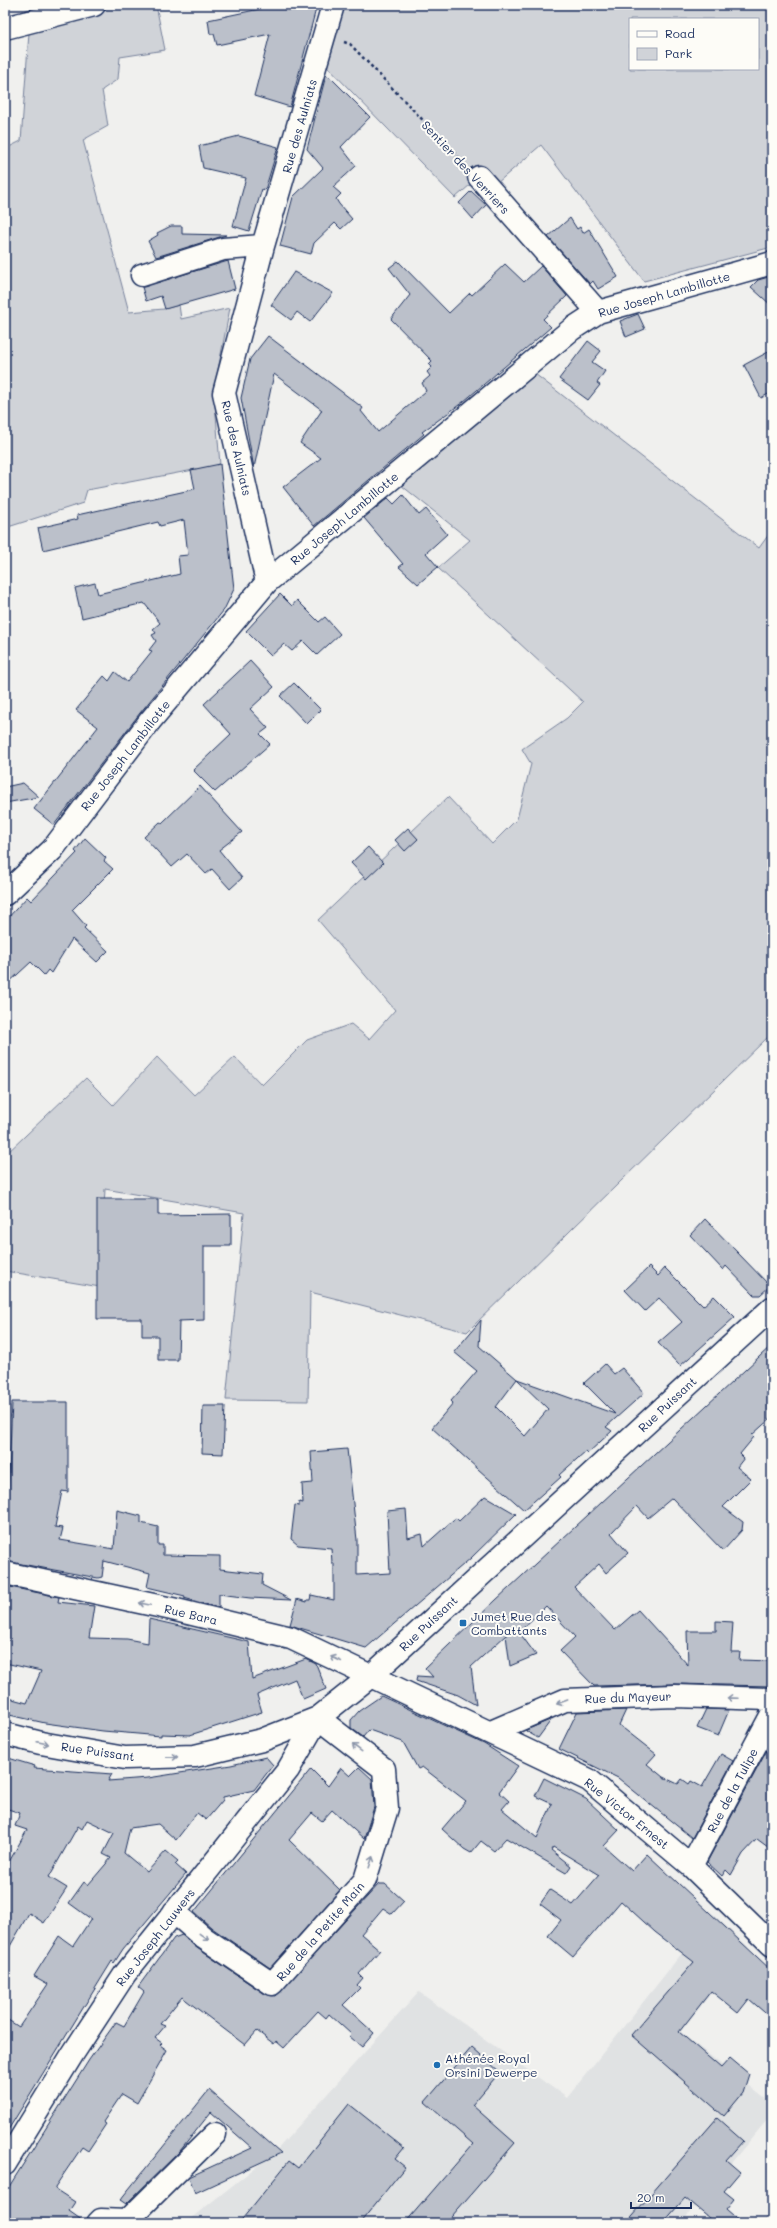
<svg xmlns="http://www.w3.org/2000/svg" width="777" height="2228" viewBox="0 0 777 2228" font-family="Mali,sans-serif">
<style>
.built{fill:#e0e2e3}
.green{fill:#d0d3d8;stroke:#76819b;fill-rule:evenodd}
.building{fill:#bbc0ca;stroke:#1b2f5e;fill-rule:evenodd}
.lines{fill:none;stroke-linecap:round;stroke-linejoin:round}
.street-casing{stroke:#1b2f5e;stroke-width:25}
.path{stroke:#1b2f5e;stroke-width:2.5;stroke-dasharray:3 3;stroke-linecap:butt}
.street{stroke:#fdfcf7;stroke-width:22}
.oneway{stroke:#8c96aa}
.poi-dot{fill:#1f6fb2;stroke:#fdfcf7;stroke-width:1.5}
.labels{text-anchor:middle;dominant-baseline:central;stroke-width:4;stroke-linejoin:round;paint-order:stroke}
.street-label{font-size:12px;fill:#1b2f5e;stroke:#fdfcf7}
.poi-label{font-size:12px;fill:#1b2f5e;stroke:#fdfcf7;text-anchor:start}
</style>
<rect width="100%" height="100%" fill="#f0f0ee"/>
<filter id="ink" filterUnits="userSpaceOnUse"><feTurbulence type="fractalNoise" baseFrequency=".025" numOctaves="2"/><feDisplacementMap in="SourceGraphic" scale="8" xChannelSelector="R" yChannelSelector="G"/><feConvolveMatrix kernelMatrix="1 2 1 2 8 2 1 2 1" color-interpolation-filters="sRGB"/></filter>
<g filter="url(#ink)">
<!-- built -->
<path class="built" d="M 713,1914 L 748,1947 L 680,2032 L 772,2104 L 772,2114 L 681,2223 L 185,2223 L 275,2152 L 419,1992 L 567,2098 Z"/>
<!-- green -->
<path class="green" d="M 117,5 L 156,5 L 165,50 L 120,57 L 118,79 L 102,90 L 108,126 L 83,140 L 129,312 L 164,309 L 179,305 L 181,319 L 230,308 L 214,390 L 220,465 L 87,490 L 83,503 L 5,528 L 5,149 L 21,141 L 29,33 Z
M 330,5 L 772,5 L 772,247 L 644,281 L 541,145 L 489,190 L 478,178 L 455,198 L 318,57 ZM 630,19 L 758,19 L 758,69 L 630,69 Z
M 526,367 L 759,548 L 772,530 L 772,1037 L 770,1035 L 467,1332 L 310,1292 L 308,1401 L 226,1400 L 244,1213 L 105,1189 L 100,1287 L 5,1271 L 5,1155 L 86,1078 L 113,1105 L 157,1057 L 194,1095 L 235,1057 L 262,1085 L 307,1040 L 351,1024 L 369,1039 L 395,1010 L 318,920 L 448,797 L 492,844 L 517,819 L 531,764 L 522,749 L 567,718 L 583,702 L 438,568 L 470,540 L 392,478 Z"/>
<!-- building -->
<path class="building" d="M 270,5 L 317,5 L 290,107 L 254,96 L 270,34 L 217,45 L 214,34 L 210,34 L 208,20 L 269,7 Z
M 326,75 L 331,78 L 370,117 L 341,147 L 356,166 L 333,187 L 341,194 L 336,199 L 339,204 L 352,219 L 341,229 L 335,223 L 314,243 L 311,254 L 280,246 L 293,197 L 323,168 L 307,149 Z
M 239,136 L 278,147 L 265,190 L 262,189 L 249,231 L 233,226 L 246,178 L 203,168 L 199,146 Z
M 471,191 L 486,205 L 473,219 L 459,203 Z
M 570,218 L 577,229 L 580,227 L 583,233 L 589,229 L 618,277 L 598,289 L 593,281 L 590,284 L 548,237 Z
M 171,226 L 182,226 L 182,234 L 226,235 L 156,257 L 148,241 L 158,235 L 157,233 Z
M 228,261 L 235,289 L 165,309 L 161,296 L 146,301 L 142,287 Z
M 398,261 L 449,313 L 470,293 L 472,295 L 505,264 L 524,282 L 541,266 L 567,296 L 543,319 L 551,327 L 463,402 L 422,432 L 424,434 L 314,526 L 283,487 L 321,458 L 300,443 L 322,410 L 274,374 L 254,468 L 241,398 L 250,359 L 268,336 L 363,408 L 361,411 L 378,432 L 426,391 L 422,383 L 430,376 L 427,372 L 432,367 L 429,364 L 432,361 L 391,319 L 410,295 L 389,268 Z
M 294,272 L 333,293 L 310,322 L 297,312 L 291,320 L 271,305 Z
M 772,276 L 772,306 L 751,287 L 758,280 Z
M 638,314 L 645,329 L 626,337 L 620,321 Z
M 588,341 L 601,351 L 592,362 L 605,371 L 597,383 L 600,385 L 588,400 L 559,379 Z
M 772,350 L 772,392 L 761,398 L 744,365 Z
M 220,464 L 234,589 L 224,610 L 140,713 L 54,825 L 34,809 L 98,727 L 76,710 L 104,676 L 109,681 L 115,672 L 127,682 L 152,651 L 149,650 L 156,641 L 152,635 L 156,633 L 153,629 L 160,623 L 144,603 L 82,618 L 75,588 L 95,583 L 98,594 L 180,574 L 178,556 L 188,555 L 184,520 L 160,526 L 158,522 L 43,550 L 38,528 L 78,519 L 77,515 L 195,489 L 191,470 Z
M 403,495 L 419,515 L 426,509 L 447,534 L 426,553 L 438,567 L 418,584 L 399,567 L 403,564 L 364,518 L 388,498 L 394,504 Z
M 280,594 L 292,606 L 297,600 L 319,622 L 325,617 L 340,634 L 317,655 L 303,641 L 292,651 L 284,644 L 271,656 L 246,631 Z
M 250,661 L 274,687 L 250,709 L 268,728 L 260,734 L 270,744 L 215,792 L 193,770 L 231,734 L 204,704 Z
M 294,683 L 321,710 L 307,724 L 280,696 Z
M 23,783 L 39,797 L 5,803 L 5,787 Z
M 200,786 L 242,832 L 219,850 L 242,878 L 230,889 L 212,869 L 206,874 L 187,854 L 172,867 L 144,837 L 160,822 L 162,823 Z
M 408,828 L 418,839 L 405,851 L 395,840 Z
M 85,838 L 106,858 L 104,861 L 113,869 L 72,910 L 86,926 L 84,928 L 108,951 L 97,962 L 72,939 L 51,973 L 48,970 L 44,975 L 31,962 L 5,986 L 5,921 L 27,897 L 31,901 L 77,853 L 75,851 Z
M 368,847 L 383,863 L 366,879 L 351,863 Z
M 97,1199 L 158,1199 L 158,1215 L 231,1214 L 231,1246 L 204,1246 L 204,1320 L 179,1321 L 178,1360 L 158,1360 L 158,1336 L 142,1336 L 142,1319 L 97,1319 Z
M 705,1219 L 770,1286 L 760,1295 L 754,1295 L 726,1266 L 723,1270 L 690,1235 Z
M 649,1267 L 658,1276 L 665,1268 L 703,1306 L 714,1296 L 735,1317 L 680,1366 L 658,1343 L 682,1322 L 659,1298 L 645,1311 L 625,1290 Z
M 481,1320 L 479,1346 L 517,1379 L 615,1414 L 584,1383 L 605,1364 L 614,1374 L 622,1368 L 644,1393 L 606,1427 L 612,1431 L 588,1453 L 586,1451 L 559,1475 L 561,1477 L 524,1510 L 432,1428 L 453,1403 L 451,1401 L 477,1371 L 454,1352 ZM 517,1379 L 548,1409 L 525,1436 L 496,1407 Z
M 772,1345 L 772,1417 L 752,1435 L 754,1437 L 740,1454 L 744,1458 L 737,1467 L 751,1479 L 723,1507 L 743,1522 L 742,1530 L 723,1551 L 672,1498 L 648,1518 L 637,1506 L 611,1533 L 628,1553 L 606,1573 L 599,1564 L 574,1587 L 615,1630 L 638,1610 L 688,1665 L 687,1631 L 716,1631 L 716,1621 L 733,1622 L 731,1652 L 740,1652 L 739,1660 L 772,1661 L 772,1686 L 675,1684 L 594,1686 L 560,1651 L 575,1637 L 546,1606 L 519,1632 L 536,1655 L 510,1666 L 506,1635 L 471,1667 L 476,1705 L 458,1695 L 416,1681 L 417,1676 L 433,1677 L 425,1668 L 496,1600 Z
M 12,1402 L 68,1402 L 68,1492 L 62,1491 L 55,1527 L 63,1528 L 60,1540 L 114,1549 L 117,1510 L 141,1516 L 141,1523 L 158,1527 L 158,1545 L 163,1545 L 163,1555 L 220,1556 L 220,1569 L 263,1574 L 262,1585 L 291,1600 L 250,1598 L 219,1594 L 219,1608 L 184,1598 L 185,1596 L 147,1587 L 150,1573 L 104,1561 L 102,1577 L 98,1578 L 5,1561 L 5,1498 L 8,1498 Z
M 203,1406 L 225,1406 L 223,1454 L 202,1453 Z
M 347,1449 L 357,1540 L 357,1575 L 390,1573 L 387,1511 L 406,1509 L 408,1538 L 422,1534 L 424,1546 L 453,1520 L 456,1518 L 459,1521 L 485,1496 L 516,1514 L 471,1558 L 366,1648 L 290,1625 L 297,1599 L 307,1602 L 307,1600 L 310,1600 L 311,1595 L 334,1600 L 334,1563 L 332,1563 L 331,1548 L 298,1545 L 291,1539 L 295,1505 L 299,1506 L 299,1502 L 303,1503 L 302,1484 L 313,1483 L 311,1452 Z
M 5,1586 L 59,1597 L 58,1602 L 94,1606 L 89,1638 L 127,1639 L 148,1643 L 149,1619 L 249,1642 L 252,1679 L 306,1659 L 316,1664 L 326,1689 L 303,1699 L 295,1679 L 257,1695 L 262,1712 L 190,1735 L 161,1734 L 161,1736 L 103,1731 L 45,1723 L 5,1714 L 5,1697 L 27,1703 L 41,1671 L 5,1663 Z
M 381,1696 L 484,1744 L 518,1766 L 499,1792 L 509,1801 L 502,1809 L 537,1838 L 552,1804 L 535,1796 L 544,1778 L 586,1799 L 619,1830 L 604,1846 L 632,1871 L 647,1854 L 772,1971 L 772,2019 L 749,1999 L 738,2013 L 711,1991 L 679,2032 L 721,2068 L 730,2058 L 749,2074 L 743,2093 L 724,2116 L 631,2035 L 694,1962 L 655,1932 L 621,1901 L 573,1957 L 548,1936 L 561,1920 L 540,1904 L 550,1890 L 573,1905 L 599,1875 L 553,1847 L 551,1850 L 571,1866 L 566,1873 L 506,1838 L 494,1851 L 481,1841 L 471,1853 L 464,1849 L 442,1829 L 466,1801 L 422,1767 L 418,1769 L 403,1742 L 369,1730 L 363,1737 L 351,1728 L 351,1720 L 359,1711 Z
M 706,1709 L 729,1710 L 718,1736 L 697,1728 Z
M 626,1710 L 619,1725 L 656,1754 L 647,1764 L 663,1777 L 678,1784 L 682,1779 L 689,1784 L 691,1781 L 702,1787 L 721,1754 L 733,1761 L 692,1838 L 618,1778 L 559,1749 L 577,1712 Z
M 552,1719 L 538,1738 L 526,1731 L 526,1730 Z
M 772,1741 L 772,1850 L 757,1839 L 743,1854 L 731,1875 L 726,1870 L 722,1876 L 707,1862 Z
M 5,1757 L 35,1766 L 34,1768 L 112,1774 L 108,1781 L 148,1778 L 231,1765 L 266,1757 L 273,1765 L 254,1790 L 223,1797 L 223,1800 L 206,1820 L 197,1813 L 176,1840 L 158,1824 L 130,1828 L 124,1853 L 147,1872 L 166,1851 L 178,1861 L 175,1864 L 186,1874 L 123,1949 L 114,1963 L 112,1961 L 5,2135 L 5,2018 L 19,2027 L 48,1984 L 34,1976 L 59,1936 L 73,1946 L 91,1919 L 69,1903 L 84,1882 L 88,1885 L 111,1858 L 103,1854 L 114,1833 L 87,1820 L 82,1829 L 78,1826 L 49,1877 L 67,1888 L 44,1923 L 29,1913 L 5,1955 L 5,1869 L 27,1830 L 15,1826 L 20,1813 L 5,1808 Z
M 359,1767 L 372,1779 L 374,1807 L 364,1839 L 332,1810 L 322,1821 L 312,1813 L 289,1840 L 340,1890 L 270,1968 L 212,1928 L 194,1912 L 311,1769 L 328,1786 L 341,1768 L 350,1776 Z
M 379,1884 L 385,1884 L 404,1901 L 392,1914 L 383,1908 L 361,1934 L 380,1950 L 359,1974 L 363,1978 L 357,1985 L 360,1988 L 343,2005 L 374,2033 L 362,2047 L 349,2036 L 351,2034 L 329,2014 L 326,2018 L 318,2011 L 284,2048 L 276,2041 L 274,2044 L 257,2031 L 245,2045 L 182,1997 L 160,2024 L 165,2026 L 155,2038 L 162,2043 L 160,2045 L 167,2050 L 137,2103 L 122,2094 L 103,2122 L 106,2124 L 88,2151 L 82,2147 L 55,2187 L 55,2189 L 75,2202 L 69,2211 L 86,2223 L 5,2223 L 5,2193 L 89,2060 L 116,2022 L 124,2026 L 144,1992 L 138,1987 L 174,1938 L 182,1935 L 197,1948 L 265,1994 L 276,1996 Z
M 472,2047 L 500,2072 L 472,2105 L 515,2143 L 446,2223 L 405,2223 L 473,2144 L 425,2102 Z
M 209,2090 L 281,2153 L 195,2193 L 189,2177 L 252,2148 L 211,2112 L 180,2151 L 126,2204 L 120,2200 Z
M 349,2104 L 404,2148 L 395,2159 L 405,2167 L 360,2223 L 239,2223 L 289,2161 L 298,2168 Z
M 717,2118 L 743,2141 L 726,2160 L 740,2172 L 724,2191 L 734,2199 L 726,2209 L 742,2223 L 715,2223 L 685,2198 L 663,2223 L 626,2223 Z"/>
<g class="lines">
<!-- street casing -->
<g class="street-casing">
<path id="street" d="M 5,28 L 94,5
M 479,177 L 598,312
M 142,275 L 223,249 L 263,246
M 267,582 L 224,393 L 263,246 L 333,5
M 5,894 L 52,850 L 150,721 L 267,582 L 572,329 L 598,312 L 772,263
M 5,1573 L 172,1609 L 291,1638 L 589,1780 L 691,1866 L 772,1945
M 491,1732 L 565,1700 L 675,1696 L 772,1699
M 5,1734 L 41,1743 L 125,1758 L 195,1756 L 262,1740 L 318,1718 L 372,1675 L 772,1308
M 691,1866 L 772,1714
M 174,1912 L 204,1938 L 272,1984 L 365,1880 L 387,1808 L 384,1769 L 318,1718
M 5,2164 L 72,2055 L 125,1974 L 288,1770 L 318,1718
M 98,2223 L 101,2220 L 127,2221 L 215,2134"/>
</g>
<!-- path -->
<path class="path" d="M 344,42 L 350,44 L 464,163"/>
<!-- street -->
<use href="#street" class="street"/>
</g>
<!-- one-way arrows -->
<defs><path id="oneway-shaft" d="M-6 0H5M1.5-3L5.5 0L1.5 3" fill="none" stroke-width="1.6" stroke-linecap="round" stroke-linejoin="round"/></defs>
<g class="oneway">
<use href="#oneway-shaft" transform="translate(145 1604) rotate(-168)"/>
<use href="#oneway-shaft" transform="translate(336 1659) rotate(-155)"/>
<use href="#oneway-shaft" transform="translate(733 1698) rotate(-178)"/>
<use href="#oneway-shaft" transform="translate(562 1702) rotate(160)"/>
<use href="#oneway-shaft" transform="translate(43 1743) rotate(12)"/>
<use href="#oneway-shaft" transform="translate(357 1748) rotate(-143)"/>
<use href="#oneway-shaft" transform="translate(172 1757) rotate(-2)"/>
<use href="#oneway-shaft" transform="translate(371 1862) rotate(-72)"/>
<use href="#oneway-shaft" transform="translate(204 1937) rotate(37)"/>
</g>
</g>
<!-- markers -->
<g class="poi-dot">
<rect x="459" y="1619" width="8" height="8" rx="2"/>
<circle cx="437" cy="2065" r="4"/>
</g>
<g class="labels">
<!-- street labels -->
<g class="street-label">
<text transform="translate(299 126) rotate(-74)">Rue des Aulniats</text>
<text transform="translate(466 167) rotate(47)">Sentier des Verriers</text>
<text transform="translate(664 294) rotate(-16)">Rue Joseph Lambillotte</text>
<text transform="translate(237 448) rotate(77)">Rue des Aulniats</text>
<text transform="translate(344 518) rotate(-40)">Rue Joseph Lambillotte</text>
<text transform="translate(125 755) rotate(-52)">Rue Joseph Lambillotte</text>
<text transform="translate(667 1404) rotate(-43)">Rue Puissant</text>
<text transform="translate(191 1614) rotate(13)">Rue Bara</text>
<text transform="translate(428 1623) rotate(-43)">Rue Puissant</text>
<text transform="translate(628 1697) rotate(-2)">Rue du Mayeur</text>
<text transform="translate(98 1751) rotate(8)">Rue Puissant</text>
<text transform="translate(732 1790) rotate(-62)">Rue de la Tulipe</text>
<text transform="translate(627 1813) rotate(39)">Rue Victor Ernest</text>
<text transform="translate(320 1931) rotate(-49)">Rue de la Petite Main</text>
<text transform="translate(155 1937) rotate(-52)">Rue Joseph Lauwers</text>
</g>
<!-- poi labels -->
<g class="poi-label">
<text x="471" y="1616">Jumet Rue des<tspan x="471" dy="14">Combattants</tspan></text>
<text x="445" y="2058">Athénée Royal<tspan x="445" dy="14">Orsini Dewerpe</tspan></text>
</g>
</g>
<!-- margin -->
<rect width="777" height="2228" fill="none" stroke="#fdfcf7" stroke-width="20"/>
<rect x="10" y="10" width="757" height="2208" fill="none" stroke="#1b2f5e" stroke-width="1.5" filter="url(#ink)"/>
<!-- legend -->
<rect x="629" y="18" width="130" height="52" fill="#fdfcf7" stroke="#a3aaba"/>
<rect x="637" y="31" width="20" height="6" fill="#fdfcf7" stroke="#a3aaba"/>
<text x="665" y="38" font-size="12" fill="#1b2f5e">Road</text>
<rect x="637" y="48" width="20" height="12" fill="#d0d3d8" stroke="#a3aaba"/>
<text x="665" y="58" font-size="12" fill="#1b2f5e">Park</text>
<!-- scale -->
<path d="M631 2202v6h60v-6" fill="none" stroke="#1b2f5e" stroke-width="2"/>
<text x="637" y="2202" font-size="12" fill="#1b2f5e" stroke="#fdfcf7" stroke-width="3" paint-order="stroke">20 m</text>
</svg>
